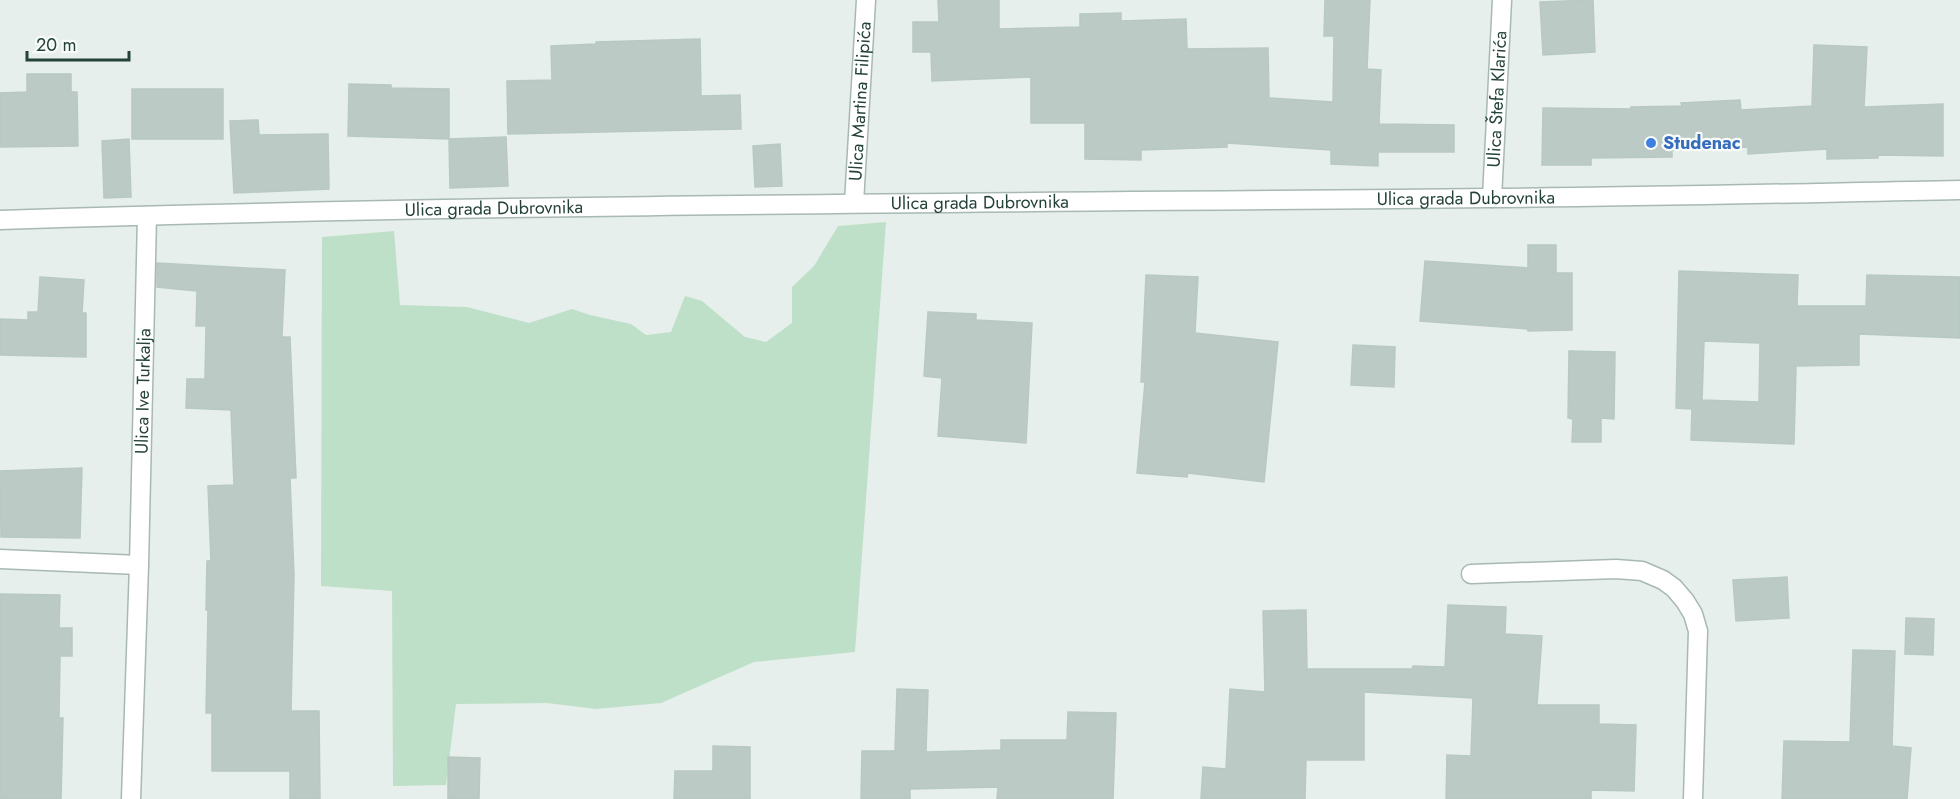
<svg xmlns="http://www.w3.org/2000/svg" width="1960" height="799" viewBox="0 0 1960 799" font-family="Jost,sans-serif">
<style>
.green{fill:#bfe0c8}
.building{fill:#bbcac4;stroke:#b8c9c2;stroke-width:1.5;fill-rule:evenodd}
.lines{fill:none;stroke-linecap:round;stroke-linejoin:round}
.minor-casing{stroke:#a8b8b2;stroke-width:21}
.minor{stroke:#fff;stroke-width:18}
.shop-dot{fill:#3f7fe0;stroke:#f7fbf9;stroke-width:2}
.labels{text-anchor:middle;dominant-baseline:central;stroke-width:4.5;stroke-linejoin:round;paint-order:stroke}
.street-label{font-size:18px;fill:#24423a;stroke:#f7fbf9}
.shop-label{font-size:18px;font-weight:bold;fill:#366cbe;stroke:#f7fbf9;text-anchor:start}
</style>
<rect width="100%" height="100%" fill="#e6efeb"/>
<!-- green -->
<path class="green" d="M 886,222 L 855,652 L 754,662 L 661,703 L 596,709 L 547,703 L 456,704 L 446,785 L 393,786 L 392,591 L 321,586 L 322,237 L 394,231 L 400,305 L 467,307 L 529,323 L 572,309 L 590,315 L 631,324 L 646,335 L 671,332 L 685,296 L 702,301 L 745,337 L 766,342 L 792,323 L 792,287 L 814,266 L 838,226 Z"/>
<!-- building -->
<path class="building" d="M 938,0 L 999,0 L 999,29 L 1080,27 L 1080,14 L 1121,13 L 1121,21 L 1186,19 L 1187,49 L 1268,48 L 1269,98 L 1333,102 L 1334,36 L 1324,36 L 1325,0 L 1370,0 L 1367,69 L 1381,70 L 1379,124 L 1454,125 L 1454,152 L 1378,152 L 1378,166 L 1331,164 L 1331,150 L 1227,143 L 1227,147 L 1141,150 L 1141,160 L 1085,159 L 1085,123 L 1031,123 L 1031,77 L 932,81 L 931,52 L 913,52 L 913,22 L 939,22 Z
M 1593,0 L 1595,52 L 1543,55 L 1540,2 Z
M 700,39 L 701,96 L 740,95 L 741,129 L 508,134 L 507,81 L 552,80 L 551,46 L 596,44 L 596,42 Z
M 1814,45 L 1867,47 L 1864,107 L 1943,104 L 1943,156 L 1878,155 L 1878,158 L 1827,159 L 1827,149 L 1748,154 L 1748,147 L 1672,150 L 1672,157 L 1591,158 L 1591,165 L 1542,165 L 1543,108 L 1631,109 L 1631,107 L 1682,106 L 1681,103 L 1740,100 L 1741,110 L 1812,106 Z
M 27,74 L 71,74 L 71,92 L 77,92 L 78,146 L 0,147 L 0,93 L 27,92 Z
M 349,84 L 391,85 L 391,88 L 449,89 L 449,139 L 348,136 Z
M 132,89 L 223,89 L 223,139 L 132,139 Z
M 258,120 L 259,135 L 328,134 L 329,189 L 234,193 L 230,121 Z
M 506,137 L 508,186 L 450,188 L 449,139 Z
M 129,139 L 131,197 L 104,198 L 102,141 Z
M 780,144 L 782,186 L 755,187 L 753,146 Z
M 1528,245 L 1556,245 L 1556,273 L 1572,273 L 1572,330 L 1528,331 L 1528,329 L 1420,321 L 1425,261 L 1528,268 Z
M 157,263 L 285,270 L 282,337 L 290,337 L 296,478 L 290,478 L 294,575 L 291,711 L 319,711 L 320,799 L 290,799 L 290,771 L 212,771 L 212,713 L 206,713 L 208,610 L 206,610 L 207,561 L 211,561 L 208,486 L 234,485 L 231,410 L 186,408 L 187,379 L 205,379 L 206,326 L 196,326 L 197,291 L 157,287 Z
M 1679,271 L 1798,275 L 1797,306 L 1866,306 L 1867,275 L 1960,277 L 1960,338 L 1859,334 L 1859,365 L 1796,366 L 1794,444 L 1691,440 L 1692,409 L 1676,408 ZM 1704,341 L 1760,343 L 1759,402 L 1702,400 Z
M 1146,275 L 1198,277 L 1195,333 L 1278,342 L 1264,482 L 1188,473 L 1187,477 L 1137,473 L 1145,382 L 1141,382 Z
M 40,277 L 84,280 L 82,313 L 86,313 L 86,357 L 0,355 L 0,319 L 28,320 L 28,312 L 38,312 Z
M 928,312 L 976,314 L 976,320 L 1032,323 L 1026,443 L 938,436 L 942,378 L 924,376 Z
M 1353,345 L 1395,347 L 1394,387 L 1351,385 Z
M 1569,351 L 1615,352 L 1614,419 L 1601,418 L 1601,442 L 1572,442 L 1573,419 L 1568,418 Z
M 82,468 L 80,538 L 1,537 L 0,471 Z
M 1787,577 L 1789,618 L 1736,621 L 1733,580 Z
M 0,594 L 60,595 L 59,628 L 72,628 L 72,656 L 60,656 L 59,718 L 63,718 L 61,799 L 0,799 Z
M 1448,605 L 1506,607 L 1505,634 L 1542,636 L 1537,705 L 1599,705 L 1599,724 L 1636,725 L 1634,791 L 1591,790 L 1591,799 L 1446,799 L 1447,755 L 1471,756 L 1473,698 L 1364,692 L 1364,760 L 1306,760 L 1305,799 L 1201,799 L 1203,767 L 1226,769 L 1230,689 L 1265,692 L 1263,611 L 1306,610 L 1307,669 L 1412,669 L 1413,666 L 1445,667 Z
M 1906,618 L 1934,619 L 1933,655 L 1905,654 Z
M 1853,650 L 1895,651 L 1892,746 L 1911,748 L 1907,799 L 1782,799 L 1784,741 L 1850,742 Z
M 897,689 L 928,690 L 926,752 L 1001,750 L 1001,740 L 1067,740 L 1068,712 L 1116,713 L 1113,799 L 997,799 L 998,787 L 910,789 L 910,799 L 861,799 L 862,751 L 895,751 Z
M 713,746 L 750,747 L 750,799 L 674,799 L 675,771 L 713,771 Z
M 448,757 L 480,758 L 479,799 L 448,799 Z"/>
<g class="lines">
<!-- minor casing -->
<g class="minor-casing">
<g id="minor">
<path id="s1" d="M 1492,198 L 1502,0"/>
<path id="s2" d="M 854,203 L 866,0"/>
<path id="s3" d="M 0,220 C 496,204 991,203 1487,198 C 1645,197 1802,193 1960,190"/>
<path d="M 0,559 L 139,565"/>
<path d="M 1471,574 L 1616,569 L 1642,571 L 1663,580 L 1674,588 L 1685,601 L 1693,614 L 1698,631 L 1693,799"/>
<path id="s4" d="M 131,799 L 139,565 L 147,216"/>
</g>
</g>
<!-- minor -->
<use href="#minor" class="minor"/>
</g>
<!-- markers -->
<circle class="shop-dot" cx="1651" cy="143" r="6"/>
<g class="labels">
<!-- street labels -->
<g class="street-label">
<text stroke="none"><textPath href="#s1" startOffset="99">Ulica Štefa Klarića</textPath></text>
<text stroke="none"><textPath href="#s2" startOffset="102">Ulica Martina Filipića</textPath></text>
<text stroke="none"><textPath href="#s3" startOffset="1466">Ulica grada Dubrovnika</textPath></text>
<text stroke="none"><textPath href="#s3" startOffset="980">Ulica grada Dubrovnika</textPath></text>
<text stroke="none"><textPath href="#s3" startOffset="494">Ulica grada Dubrovnika</textPath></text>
<text stroke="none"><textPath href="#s4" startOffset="408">Ulica Ive Turkalja</textPath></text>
</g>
<!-- shop labels -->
<g class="shop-label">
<text x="1663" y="143">Studenac</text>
</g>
</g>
<!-- scale -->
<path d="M27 51v9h102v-9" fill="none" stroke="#24423a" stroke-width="3"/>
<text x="36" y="51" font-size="18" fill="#24423a" stroke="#f7fbf9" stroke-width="4.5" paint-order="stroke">20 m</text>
</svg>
